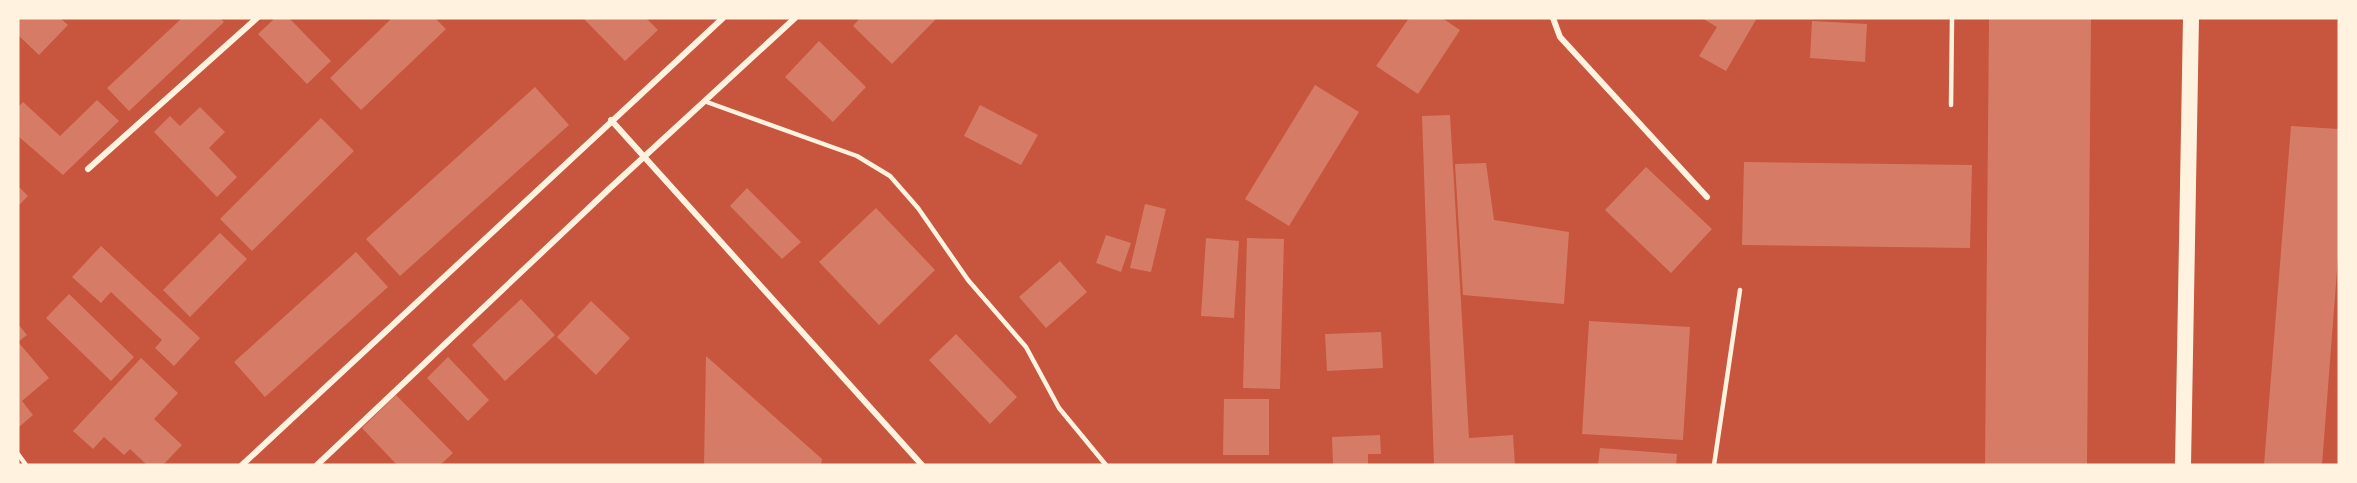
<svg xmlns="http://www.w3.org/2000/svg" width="2357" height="483" viewBox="0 0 2357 483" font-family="Barlow,sans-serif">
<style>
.building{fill:#d67c66}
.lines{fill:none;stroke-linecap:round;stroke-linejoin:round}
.service{stroke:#fff3e0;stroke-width:4.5}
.minor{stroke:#fff3e0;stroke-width:6}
.trunk{stroke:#fff3e0;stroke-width:16}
</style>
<rect width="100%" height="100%" fill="#c8553d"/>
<!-- building -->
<path class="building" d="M 18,18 L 60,18 L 68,25 L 39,55 L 18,35 Z
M 182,18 L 220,18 L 224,22 L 129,111 L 107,88 Z
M 275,18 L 289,18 L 331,61 L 307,84 L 258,34 Z
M 392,18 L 435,18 L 446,29 L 361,110 L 330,78 Z
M 583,18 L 646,18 L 658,30 L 625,61 Z
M 860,18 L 937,18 L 892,64 L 853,26 Z
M 1409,18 L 1442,18 L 1460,30 L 1418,94 L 1376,66 Z
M 1702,18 L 1757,18 L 1726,71 L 1699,56 L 1717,27 Z
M 1989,18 L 2091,18 L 2087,465 L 1985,465 Z
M 1812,21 L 1867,24 L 1865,62 L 1810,58 Z
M 819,41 L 866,87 L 833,122 L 785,77 Z
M 1315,85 L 1359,112 L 1289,226 L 1245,199 Z
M 535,87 L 569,125 L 400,276 L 366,239 Z
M 97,100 L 119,121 L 63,175 L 18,136 L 18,107 L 23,102 L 60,136 Z
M 980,105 L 1038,135 L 1021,165 L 964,136 Z
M 200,107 L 225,132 L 209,148 L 237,177 L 217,197 L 154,132 L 170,116 L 180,126 Z
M 1450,115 L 1469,438 L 1513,435 L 1515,465 L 1434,465 L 1422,116 Z
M 321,118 L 354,151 L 252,251 L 220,219 Z
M 2291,126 L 2339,129 L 2339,245 L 2322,465 L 2264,465 Z
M 1744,162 L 1972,165 L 1970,248 L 1742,245 Z
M 1486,163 L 1494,220 L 1569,232 L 1564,304 L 1463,295 L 1455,164 Z
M 1646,167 L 1712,229 L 1671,273 L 1605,210 Z
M 18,186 L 28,196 L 18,206 Z
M 747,188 L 801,242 L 782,259 L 730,206 Z
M 1145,204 L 1166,209 L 1151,272 L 1130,268 Z
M 876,208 L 935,270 L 879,325 L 819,262 Z
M 220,233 L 247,259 L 190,317 L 163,290 Z
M 1106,235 L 1131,243 L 1121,272 L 1096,263 Z
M 1206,238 L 1239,241 L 1234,318 L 1201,316 Z
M 1247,238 L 1284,239 L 1280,389 L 1243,388 Z
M 101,246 L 200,338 L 174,366 L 155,348 L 162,340 L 111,292 L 101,303 L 72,277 Z
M 356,252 L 388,287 L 265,397 L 234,362 Z
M 1060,261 L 1087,292 L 1046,328 L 1019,297 Z
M 69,294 L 134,357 L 111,381 L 46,318 Z
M 521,299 L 555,335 L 505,381 L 472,345 Z
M 591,301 L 630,338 L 596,375 L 557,337 Z
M 1589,321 L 1690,327 L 1683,440 L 1582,434 Z
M 18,324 L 27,335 L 18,342 L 49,378 L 22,401 L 33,415 L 19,427 L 18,425 Z
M 1381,332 L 1383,368 L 1327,371 L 1325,334 Z
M 956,334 L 1017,397 L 990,424 L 929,360 Z
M 706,356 L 822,459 L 821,465 L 704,465 Z
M 448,357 L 489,400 L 468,421 L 427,378 Z
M 141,358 L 178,393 L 154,419 L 182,445 L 163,465 L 147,465 L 130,449 L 124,455 L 104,437 L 93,449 L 73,431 Z
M 396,395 L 453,453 L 440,465 L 397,465 L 362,428 Z
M 1224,399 L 1269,399 L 1269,455 L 1223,455 Z
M 1380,435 L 1381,454 L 1368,454 L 1368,465 L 1333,465 L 1332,437 Z
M 1600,448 L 1677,454 L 1676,465 L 1598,465 Z"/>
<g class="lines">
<!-- service -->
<path class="service" d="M 704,101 L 857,156 L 890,176 L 918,208 L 968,280 L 1026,347 L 1059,408 L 1106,465
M 1951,105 L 1952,18
M 18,454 L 26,465
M 1714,465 L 1740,290"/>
<!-- minor -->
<path class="minor" d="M 1553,18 L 1560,37 L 1707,197
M 611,120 L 922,465
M 88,169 L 257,18
M 242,465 L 723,18
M 317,465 L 609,189 L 795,18"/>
<!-- trunk -->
<path class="trunk" d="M 2183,465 L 2191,18"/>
</g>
<!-- border -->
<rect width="2357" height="483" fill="none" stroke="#fff3e0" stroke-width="39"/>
</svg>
